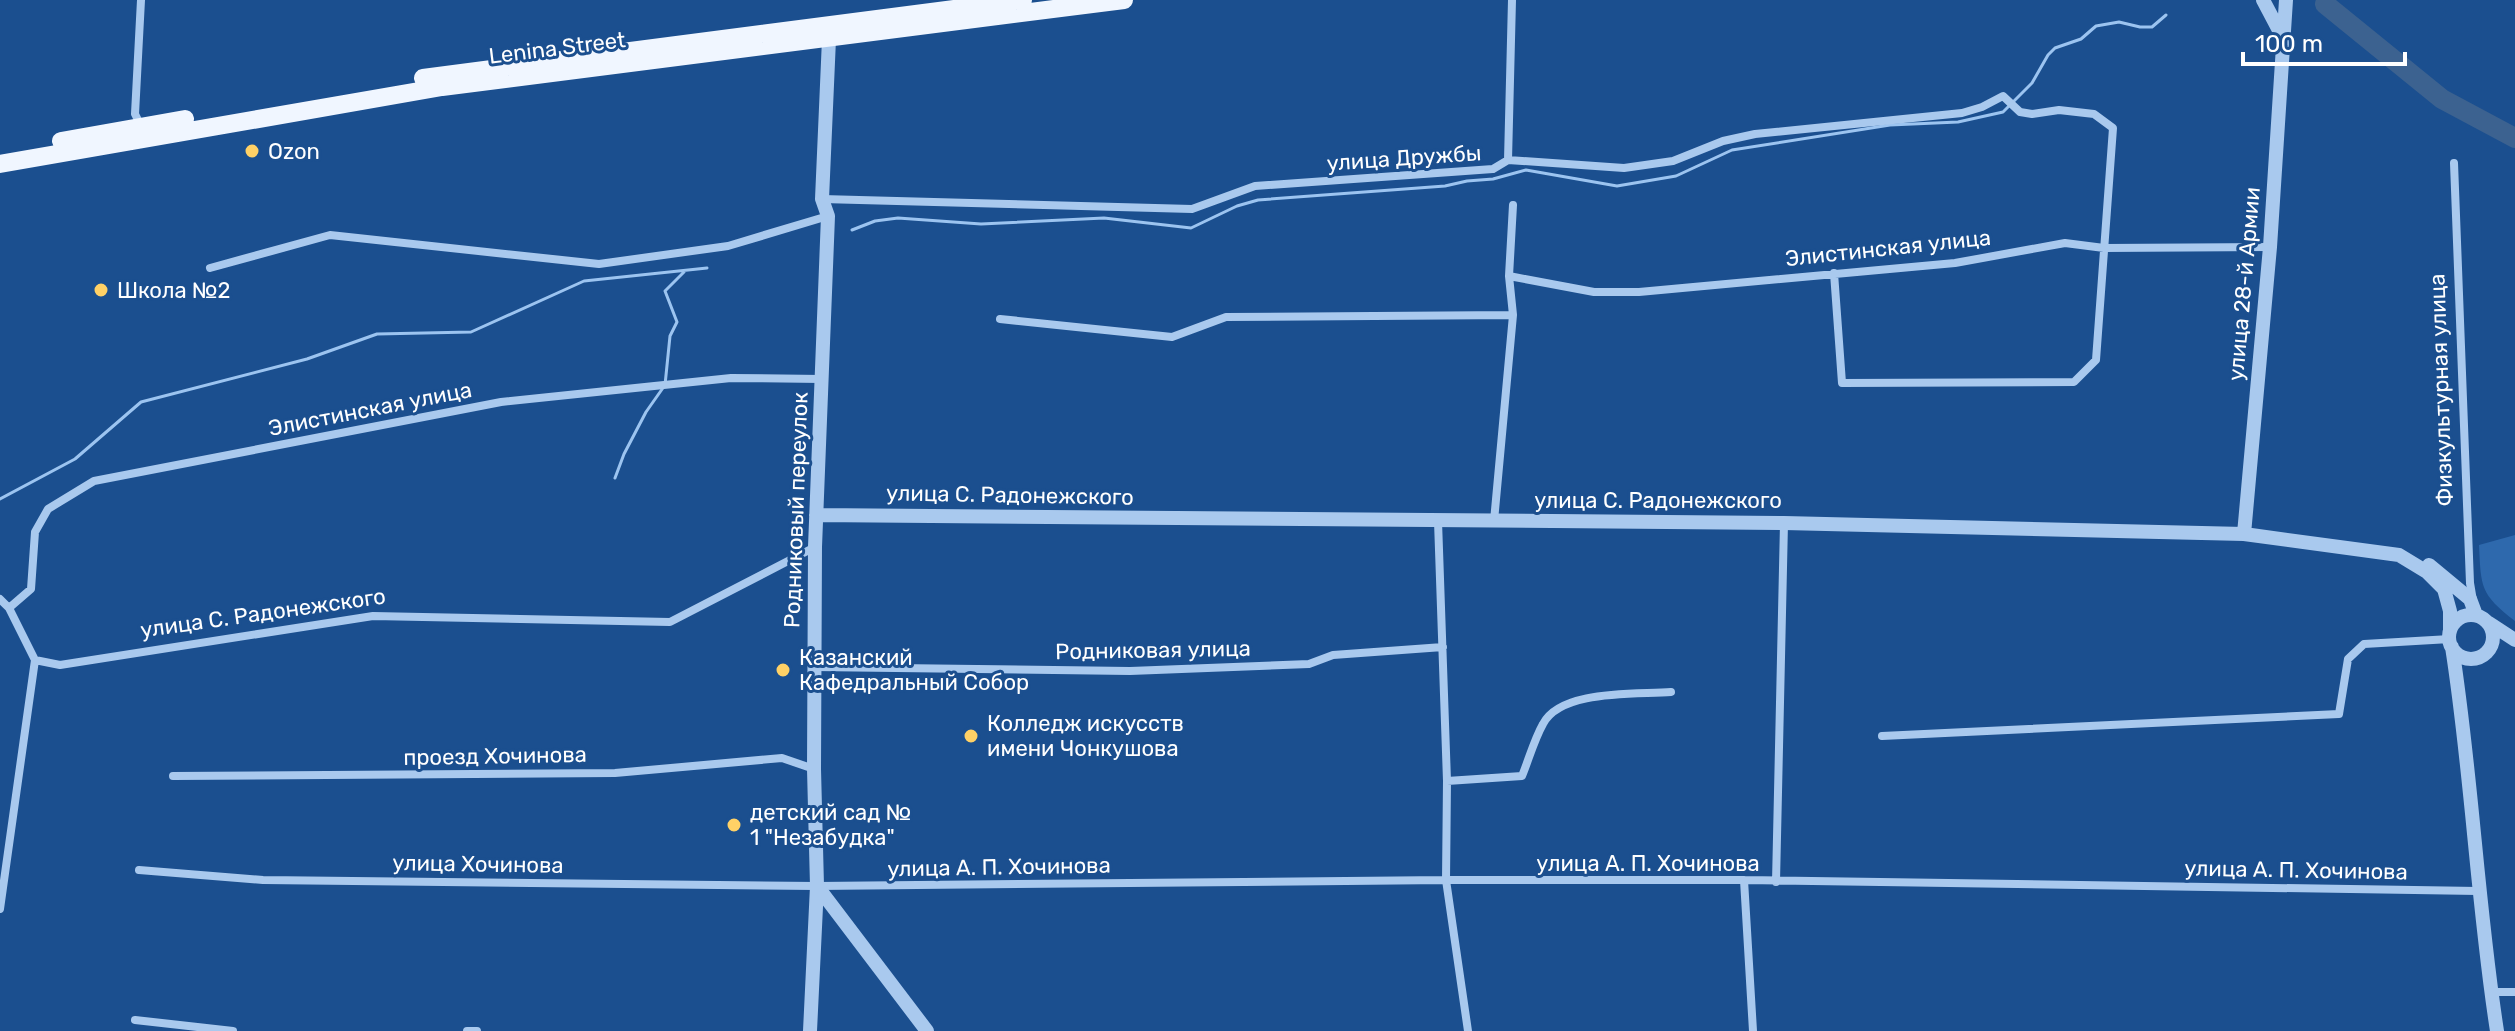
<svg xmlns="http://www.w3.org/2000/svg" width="2515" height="1031" viewBox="0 0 2515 1031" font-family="Rubik,sans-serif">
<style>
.green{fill:#2e69ad}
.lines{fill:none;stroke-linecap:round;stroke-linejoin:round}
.stream{stroke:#9cc4f0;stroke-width:3}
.river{stroke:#3c6290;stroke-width:20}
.minor{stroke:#a9c9ee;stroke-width:8}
.tertiary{stroke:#a9c9ee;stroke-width:14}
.primary{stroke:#f0f6ff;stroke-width:18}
.poi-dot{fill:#ffd166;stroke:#1b4f8f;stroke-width:3}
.labels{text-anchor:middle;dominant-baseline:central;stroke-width:6;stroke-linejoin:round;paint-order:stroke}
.street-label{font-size:22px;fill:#fff;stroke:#1b4f8f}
.poi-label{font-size:22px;fill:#fff;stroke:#1b4f8f;text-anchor:start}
</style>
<rect width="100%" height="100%" fill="#1b4f8f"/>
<!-- green -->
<path class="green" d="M 2515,535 L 2515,621 C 2480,594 2481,587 2479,545 Z"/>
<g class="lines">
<!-- stream -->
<path class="stream" d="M 852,230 L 875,221 L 898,218 L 981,224 L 1104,218 L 1191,228 L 1237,206 L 1258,200 L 1445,186 L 1467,181 L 1493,179 L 1526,170 L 1617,186 L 1676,176 L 1732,150 L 1890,125 L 1958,122 L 2003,112 L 2032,83 L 2048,55 L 2055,48 L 2081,39 L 2096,26 L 2119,22 L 2140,27 L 2152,27 L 2166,15
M 615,478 L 624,454 L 646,412 L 665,385 L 670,336 L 677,322 L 665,291 L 684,272
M 0,499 L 75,459 L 141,402 L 307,359 L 377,334 L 471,332 L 584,281 L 707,268"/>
<!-- river -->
<path class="river" d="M 2325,4 L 2442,99 L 2515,138"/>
<!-- minor -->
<path class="minor" d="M 141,126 L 135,114 L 141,0
M 1508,160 L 1512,0
M 2454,163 L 2470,583 L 2473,601
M 822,199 L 1192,209 L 1255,186 L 1493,169 L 1508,160 L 1624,168 L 1673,161 L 1723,141 L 1755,134 L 1962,113 L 1982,107 L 2003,96 L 2020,112 L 2032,114 L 2059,110 L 2094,114 L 2113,128 L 2096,360 L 2074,382 L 1842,383 L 1834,273
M 210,268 L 330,235 L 599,264 L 728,246 L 828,216
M 1509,276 L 1594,292 L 1639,292 L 1955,263 L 2065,243 L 2104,248 L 2270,247
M 1000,319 L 1172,337 L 1226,317 L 1513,315
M 1438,521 L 1447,781 L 1446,880 L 1468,1031
M 1494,521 L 1513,315 L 1509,276 L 1513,205
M 0,599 L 9,608 L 35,660 L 0,909
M 9,608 L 31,589 L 35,532 L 48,509 L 94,481 L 501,402 L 731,378 L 822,379
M 35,660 L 60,665 L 373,616 L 670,622 L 815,547
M 814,667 L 1130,671 L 1309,664 L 1333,655 L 1443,647
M 1882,736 L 2339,714 L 2348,659 L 2364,644 L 2450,639
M 173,776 L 615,773 L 782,758 L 814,769
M 1447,781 L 1522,776 C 1529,759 1534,740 1543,724 C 1561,689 1637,695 1671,692
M 139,870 L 263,880 L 817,886 L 1446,880 L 1744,880 L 2478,891
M 1744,880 L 1753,1031
M 1776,882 L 1784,523
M 2491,992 L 2515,992
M 135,1020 L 233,1031
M 467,1031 L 477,1031"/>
<!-- tertiary -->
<path class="tertiary" d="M 2263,0 L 2282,36
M 816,515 L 1784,523 L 2244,534 L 2399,555 L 2427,572 L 2444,589 L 2450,611 L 2450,631
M 2244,534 L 2270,247 L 2286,0
M 2429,565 L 2470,599 L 2476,615
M2449 637a22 22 0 1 1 44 0a22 22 0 1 1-44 0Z
M 2489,623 L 2515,640
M 2452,647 C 2472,774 2477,903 2497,1031
M 817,886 L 927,1031
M 810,1031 L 817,886 L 814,769 L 815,547 L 828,216 L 822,199 L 829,39"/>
<!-- primary -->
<path class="primary" d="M 423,78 L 1023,0
M 61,141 L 185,119
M 0,164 L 442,87 L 1124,0"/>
</g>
<!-- markers -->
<g class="poi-dot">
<circle cx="252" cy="151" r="8"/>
<circle cx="101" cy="290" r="8"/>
<circle cx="783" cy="670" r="8"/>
<circle cx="971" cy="736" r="8"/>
<circle cx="734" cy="825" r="8"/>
</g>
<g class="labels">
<!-- street labels -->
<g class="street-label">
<text transform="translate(557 48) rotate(-7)">Lenina Street</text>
<text transform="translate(1404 158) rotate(-4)">улица Дружбы</text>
<text transform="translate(1888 248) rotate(-6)">Элистинская улица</text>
<text transform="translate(2244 284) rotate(-85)">улица 28-й Армии</text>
<text transform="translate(2441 390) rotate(-92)">Физкультурная улица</text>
<text transform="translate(370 409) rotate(-11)">Элистинская улица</text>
<text transform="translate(1010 495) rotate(1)">улица С. Радонежского</text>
<text x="1658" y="500">улица С. Радонежского</text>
<text transform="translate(796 510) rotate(-88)">Родниковый переулок</text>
<text transform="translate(263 613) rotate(-8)">улица С. Радонежского</text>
<text transform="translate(1153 650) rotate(-1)">Родниковая улица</text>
<text transform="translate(495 756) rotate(-1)">проезд Хочинова</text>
<text x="1648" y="863">улица А. П. Хочинова</text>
<text transform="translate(478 864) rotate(1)">улица Хочинова</text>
<text transform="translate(999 867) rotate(-1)">улица А. П. Хочинова</text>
<text transform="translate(2296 870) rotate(1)">улица А. П. Хочинова</text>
</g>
<!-- poi labels -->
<g class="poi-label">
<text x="268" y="151">Ozon</text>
<text x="117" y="290">Школа №2</text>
<text x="799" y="657">Казанский<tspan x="799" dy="25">Кафедральный Собор</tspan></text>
<text x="987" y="723">Колледж искусств<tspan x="987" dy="25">имени Чонкушова</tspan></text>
<text x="750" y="812">детский сад №<tspan x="750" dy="25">1 "Незабудка"</tspan></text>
</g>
</g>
<!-- scale -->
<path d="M2243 52v12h162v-12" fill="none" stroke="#ffffff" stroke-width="4"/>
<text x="2255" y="52" font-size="24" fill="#ffffff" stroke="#1b4f8f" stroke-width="6" paint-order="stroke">100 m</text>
</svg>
